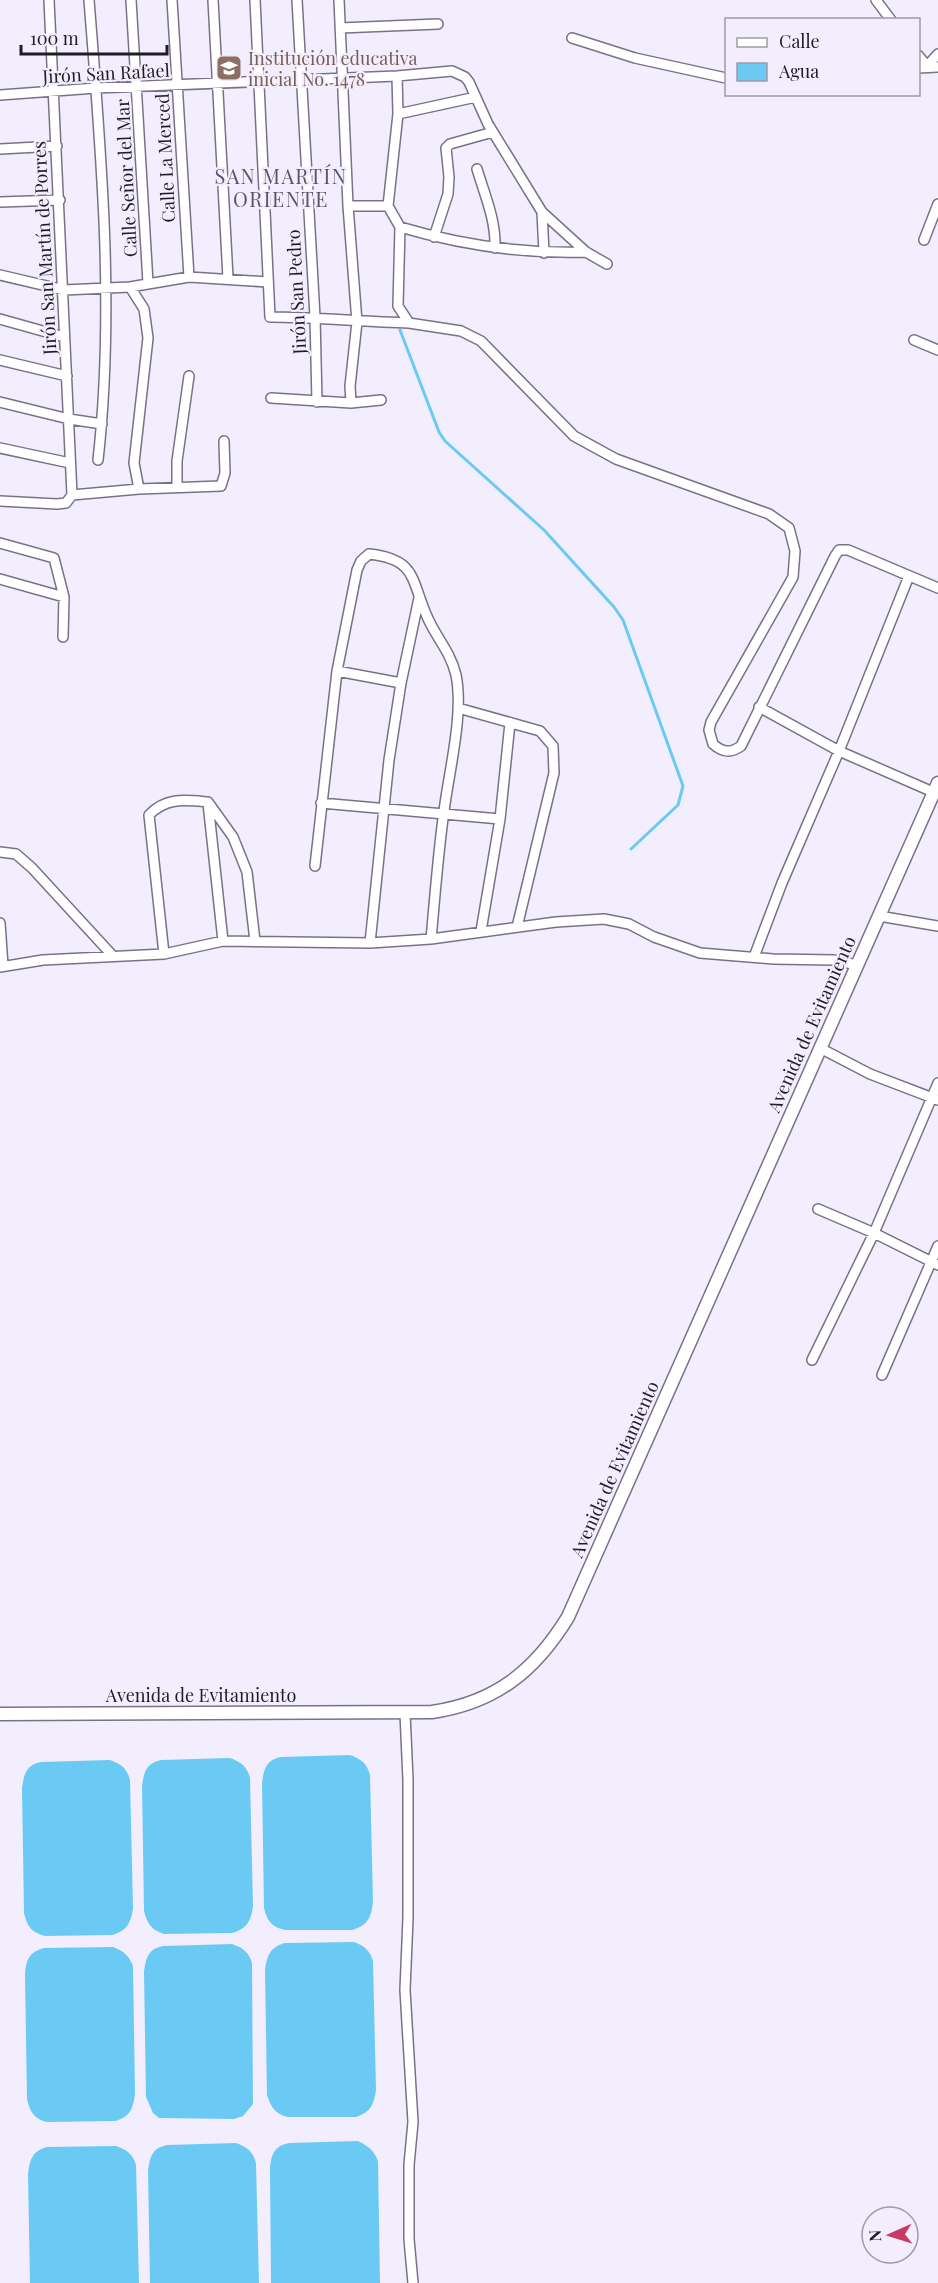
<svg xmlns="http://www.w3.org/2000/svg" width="938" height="2283" viewBox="0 0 938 2283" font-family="'Playfair Display',serif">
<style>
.water{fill:#6bcaf4}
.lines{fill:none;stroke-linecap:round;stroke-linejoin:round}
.stream{stroke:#6bcaf4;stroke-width:3}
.street-casing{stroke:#7a7189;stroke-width:12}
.secondary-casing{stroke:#7a7189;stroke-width:15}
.street{stroke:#fff;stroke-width:9}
.secondary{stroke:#fff;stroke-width:12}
.labels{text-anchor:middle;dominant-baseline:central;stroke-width:4.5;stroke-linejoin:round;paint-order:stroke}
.education-label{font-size:18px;fill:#785e54;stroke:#f3eefe;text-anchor:start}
.street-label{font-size:18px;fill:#1f1c25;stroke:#f3eefe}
.neighbourhood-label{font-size:20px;letter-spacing:1.5px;fill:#5b536a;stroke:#f3eefe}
</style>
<rect width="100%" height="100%" fill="#f3eefe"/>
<!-- water -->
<path class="water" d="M 350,1755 C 361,1759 367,1763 370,1775 L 373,1903 C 371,1918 367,1926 352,1930 L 285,1930 C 272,1927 267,1921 264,1908 L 262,1783 C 264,1769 266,1760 281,1757 Z
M 230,1758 C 241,1762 247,1766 250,1778 L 253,1906 C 251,1921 247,1929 232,1933 L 164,1934 C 151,1930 147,1923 144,1911 L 142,1786 C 144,1772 146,1763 161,1760 Z
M 110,1760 C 121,1764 127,1768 130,1780 L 133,1908 C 131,1923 127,1931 112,1935 L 45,1936 C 31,1932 27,1926 24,1913 L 22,1788 C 24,1774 26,1765 41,1762 Z
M 354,1942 C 364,1946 370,1950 373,1961 L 376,2090 C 374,2104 371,2112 356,2117 L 288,2117 C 275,2114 271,2107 267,2095 L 265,1970 C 267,1956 270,1947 285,1943 Z
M 232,1944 C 243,1948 249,1952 252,1963 L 253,2104 L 243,2116 L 234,2119 L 159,2118 L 153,2113 L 146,2097 L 144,1972 C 146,1958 148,1949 163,1946 Z
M 113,1947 C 123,1951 129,1955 133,1966 L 135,2094 C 133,2109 130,2117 115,2121 L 47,2122 C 34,2119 30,2112 27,2099 L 25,1975 C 26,1960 29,1952 44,1948 Z
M 358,2141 C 368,2146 374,2150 378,2161 L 380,2283 L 271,2283 L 270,2169 C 271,2155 274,2146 289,2143 Z
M 236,2143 C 247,2147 253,2151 256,2163 L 259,2283 L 150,2283 L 148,2171 C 150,2157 152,2148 167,2145 Z
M 116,2146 C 127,2150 133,2154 136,2165 L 139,2283 L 30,2283 L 28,2174 C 30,2160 32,2151 47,2147 Z"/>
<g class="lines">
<!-- stream -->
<path class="stream" d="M 400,330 L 439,432 L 445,441 L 544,530 L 614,607 L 623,620 L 683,786 L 678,805 L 631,849"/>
<!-- street casing -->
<g class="street-casing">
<path id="street" d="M 49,0 L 72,495
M 89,0 C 101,152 115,308 98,460
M 131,0 L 148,283
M 172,0 L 189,277
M 213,0 L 228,278
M 255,0 L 270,317 C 316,317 362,322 409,323
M 297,0 L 315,317 L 317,402
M 339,0 L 348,206 L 357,322 L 350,386 L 351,403
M 876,0 L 891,20
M 340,28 L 438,24
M 572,38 L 635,58 L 726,78
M 918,55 L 927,66 L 938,54
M 918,68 L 938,67
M 397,76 L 398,114 L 388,206 L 400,227 L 398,306 L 409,323 L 461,331 L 481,341 L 574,436 L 616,459 L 769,514 L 789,528 L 795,551 L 793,577 L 711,722 L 709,730 L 713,744 C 722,752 730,754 741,746 L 835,556 L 839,550 L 848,550 L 938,588
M 0,95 L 96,88 L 397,76 L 452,71 L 465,77 L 469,82 L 488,124 L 542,212 L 586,252 L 607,264
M 398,114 L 476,97
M 0,149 L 57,146
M 477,169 C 485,196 496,220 495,248
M 0,202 L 60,200
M 348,206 L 388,206
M 542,212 L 544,253
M 400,227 C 461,245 523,254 586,252
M 434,237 L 448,194 L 449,177 L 446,148 L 450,144 L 493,132
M 924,240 L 938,204
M 0,275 L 64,290 L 130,287 L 189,277 L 268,282
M 130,287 L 144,309 L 148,338 L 134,463 L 139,489
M 0,319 L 64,337
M 914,340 L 938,350
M 0,360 L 67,376
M 271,398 L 351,403 L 381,400
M 0,402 L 69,419 L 102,424
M 0,448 L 70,463
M 177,487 L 177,461 L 189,376
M 72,495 L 139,489 L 221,486 L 225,473 L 224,441
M 0,501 L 57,504 L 66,503 L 72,495
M 0,543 L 54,558 L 64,597 L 63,637
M 0,579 L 64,597
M 337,671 L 401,683
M 759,707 L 839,751 L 933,792
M 458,708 L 540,731 L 553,746 L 554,773 L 517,927
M 208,803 L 223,941
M 321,803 L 500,819
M 0,852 L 16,854 L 32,868 L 112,955
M 315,866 L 337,671 L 357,570 L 361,561 L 369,554 C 416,559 411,579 426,614 C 435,637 450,650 456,675 C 464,714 449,771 444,811 C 438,854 435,896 431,939
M 879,916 L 938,926
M 0,923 L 3,966
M 481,931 L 500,819 L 510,723
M 370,943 L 389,760 L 401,683 L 419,598
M 164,954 L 149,815 C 166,797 185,800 208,802 L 233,837 L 247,872 L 255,941
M 754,957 L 782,883 L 839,751 L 909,576
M 0,967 L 43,960 L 164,954 L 223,941 L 370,943 L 431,939 L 556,922 L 604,919 L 629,924 L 654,937 L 700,953 L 773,959 L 834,960 L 857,965
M 820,1048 L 870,1074 L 938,1100
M 818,1209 L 874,1233 L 938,1265
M 812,1360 L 874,1233 L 938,1083
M 882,1375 L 938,1246
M 405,1713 L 408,1780 L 408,1918 L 405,1990 L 413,2122 L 409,2165 L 409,2239 L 413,2283"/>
</g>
<!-- secondary casing -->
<g class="secondary-casing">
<path id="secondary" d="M 0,1714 L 432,1712 C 495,1703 535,1671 568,1617 L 938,783"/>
</g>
<!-- street -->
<use href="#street" class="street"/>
<!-- secondary -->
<use href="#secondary" class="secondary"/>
</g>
<!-- icons -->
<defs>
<g id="school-square" transform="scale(1.35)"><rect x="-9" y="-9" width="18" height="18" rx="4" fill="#8d6e63" stroke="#f3eefe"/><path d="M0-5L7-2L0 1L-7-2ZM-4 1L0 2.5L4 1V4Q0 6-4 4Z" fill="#fff"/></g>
</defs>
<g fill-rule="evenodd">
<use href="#school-square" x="229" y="68"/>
</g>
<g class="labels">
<!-- education labels -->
<g class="education-label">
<text x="248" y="58">Institución educativa<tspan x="248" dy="21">inicial No. 1478</tspan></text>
</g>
<!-- street labels -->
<g class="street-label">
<text transform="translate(106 73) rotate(-3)">Jirón San Rafael</text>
<text transform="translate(165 158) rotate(-93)">Calle La Merced</text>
<text transform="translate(126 178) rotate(-93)">Calle Señor del Mar</text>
<text transform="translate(44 248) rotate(-93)">Jirón San Martín de Porres</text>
<text transform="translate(296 292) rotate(-93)">Jirón San Pedro</text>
<text transform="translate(811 1024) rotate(-66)">Avenida de Evitamiento</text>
<text transform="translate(614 1469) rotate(-66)">Avenida de Evitamiento</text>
<text x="201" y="1695">Avenida de Evitamiento</text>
</g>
<!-- neighbourhood labels -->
<g class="neighbourhood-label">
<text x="281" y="175">SAN MARTÍN<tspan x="281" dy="23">ORIENTE</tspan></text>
</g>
</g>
<!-- legend -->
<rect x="725" y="18" width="195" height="78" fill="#f3eefe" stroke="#9e9aa7" stroke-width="1.5"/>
<rect x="737" y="38" width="30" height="9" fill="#ffffff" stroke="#9e9aa7" stroke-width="1.5"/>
<text x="779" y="48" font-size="18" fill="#1f1c25">Calle</text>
<rect x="737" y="63" width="30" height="18" fill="#6bcaf4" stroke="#9e9aa7" stroke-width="1.5"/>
<text x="779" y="78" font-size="18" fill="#1f1c25">Agua</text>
<!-- north arrow -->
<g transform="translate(890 2235) rotate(267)"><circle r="28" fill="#f3eefe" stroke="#9e9aa7" stroke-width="1.5"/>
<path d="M0-4.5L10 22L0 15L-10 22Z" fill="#c83a61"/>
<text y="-9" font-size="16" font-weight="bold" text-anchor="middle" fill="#1f1c25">N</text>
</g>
<!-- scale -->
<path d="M21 45v9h146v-9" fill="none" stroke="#1f1c25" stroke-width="3"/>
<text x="30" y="45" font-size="18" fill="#1f1c25" stroke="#f3eefe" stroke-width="4.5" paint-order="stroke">100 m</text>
</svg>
